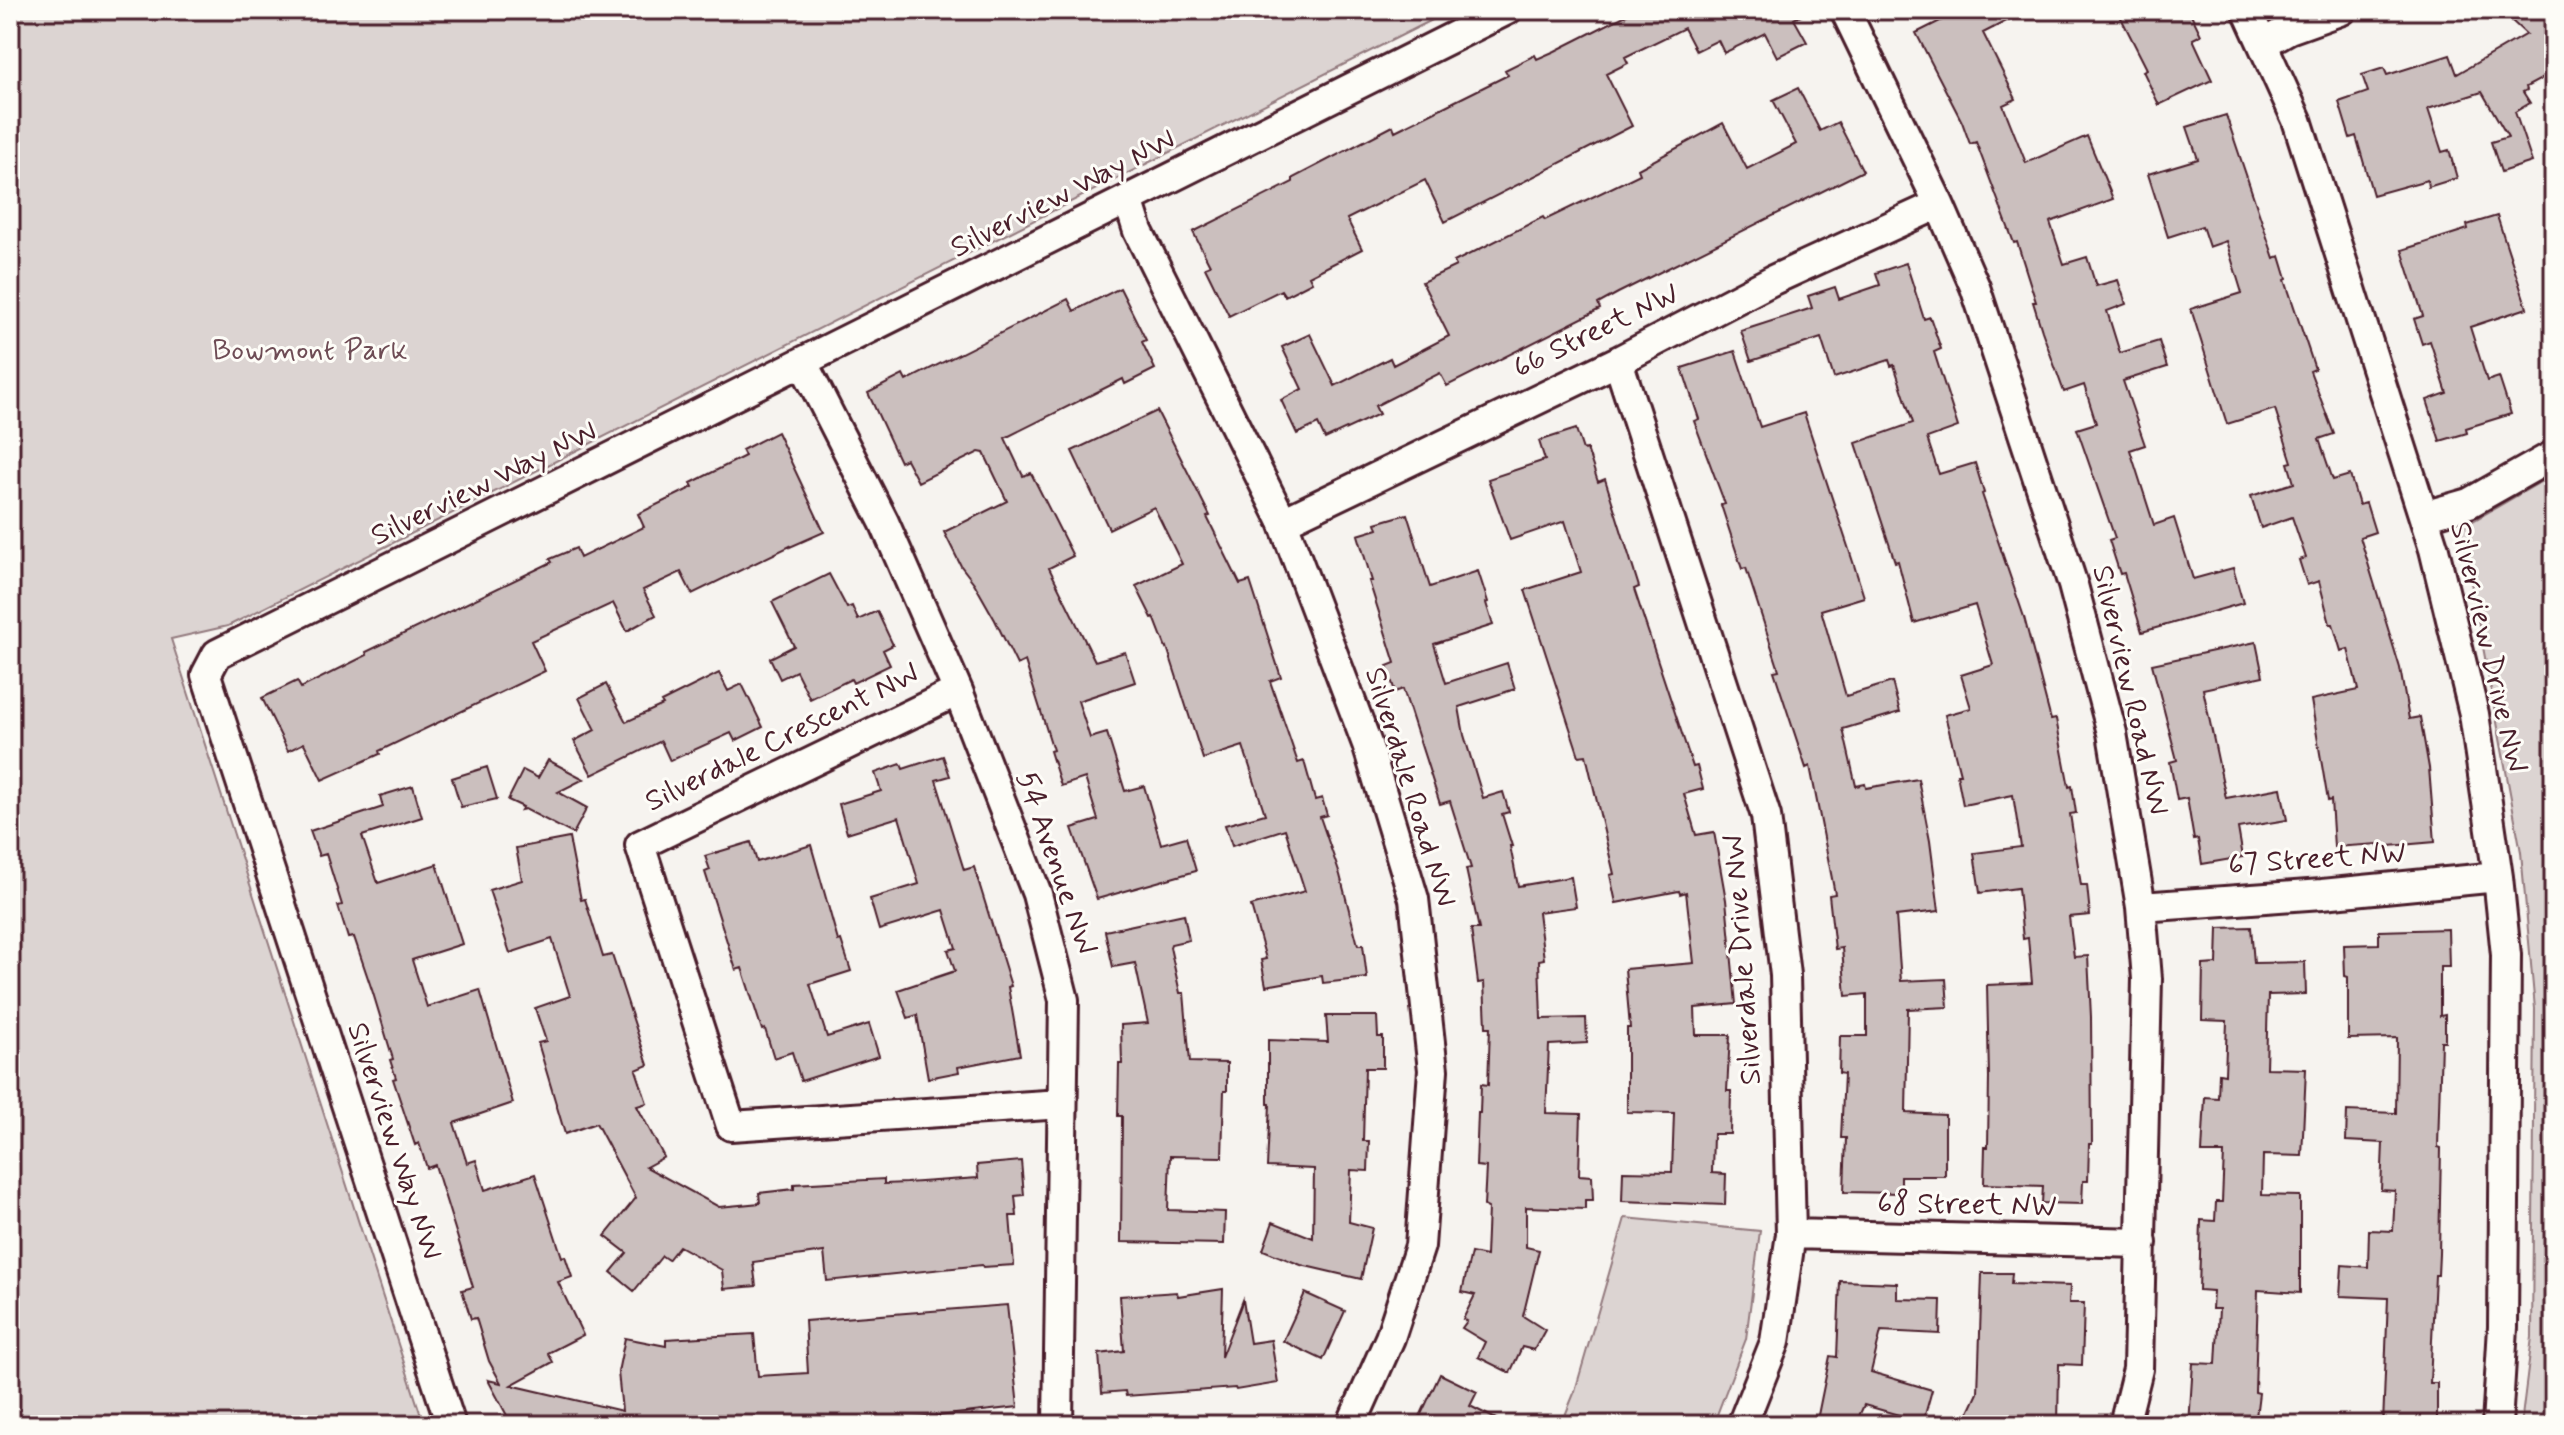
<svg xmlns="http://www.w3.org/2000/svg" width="2564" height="1435" viewBox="0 0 2564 1435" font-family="Mynerve,sans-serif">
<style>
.green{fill:#dcd4d2;stroke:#937a7e;stroke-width:2}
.building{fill:#cbbfbe;stroke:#4a1f2b;stroke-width:2}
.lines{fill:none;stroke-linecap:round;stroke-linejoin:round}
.minor-casing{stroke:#4a1f2b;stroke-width:34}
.minor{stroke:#fdfcf7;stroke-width:28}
.labels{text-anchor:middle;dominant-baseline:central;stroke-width:6;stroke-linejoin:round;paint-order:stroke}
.street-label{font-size:30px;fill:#4a1f2b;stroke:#fdfcf7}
.park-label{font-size:30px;fill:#6e4c55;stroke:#fdfcf7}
</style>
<rect width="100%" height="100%" fill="#f6f3ef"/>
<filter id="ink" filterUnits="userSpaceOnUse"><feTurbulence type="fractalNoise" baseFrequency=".0125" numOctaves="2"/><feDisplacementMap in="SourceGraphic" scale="16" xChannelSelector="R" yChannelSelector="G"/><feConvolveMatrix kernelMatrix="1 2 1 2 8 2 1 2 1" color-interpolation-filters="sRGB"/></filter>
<g filter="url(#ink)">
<!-- green -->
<path class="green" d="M 10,10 L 1452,10 L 228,626 L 171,639 L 424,1425 L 10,1425 Z
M 2554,474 L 2554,1425 L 2521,1425 L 2532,1337 L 2535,1009 L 2521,852 L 2461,528 Z
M 1625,1218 L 1760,1231 L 1746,1339 L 1713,1425 L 1578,1425 L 1564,1418 L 1575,1391 Z"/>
<!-- building -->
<path class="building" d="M 1636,10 L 1813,10 L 1794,19 L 1807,42 L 1777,57 L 1765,33 L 1724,53 L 1718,40 L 1696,51 L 1684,28 L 1625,57 L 1628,63 L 1606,74 L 1632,126 L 1445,222 L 1425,180 L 1347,219 L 1362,249 L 1309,276 L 1312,282 L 1285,296 L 1281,290 L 1229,316 L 1205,267 L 1210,265 L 1193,232 L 1293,182 L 1293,178 L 1393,126 L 1395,131 L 1508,75 L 1505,70 L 1535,55 L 1537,59 L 1555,51 Z
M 1962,10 L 2028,10 L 1983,33 L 2016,99 L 2003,105 L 2026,163 L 2087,136 L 2113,199 L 2050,222 L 2064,264 L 2087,257 L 2096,286 L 2118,280 L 2126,304 L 2107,311 L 2120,353 L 2159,341 L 2167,367 L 2123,381 L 2145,445 L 2130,450 L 2154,525 L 2174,518 L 2193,579 L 2233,568 L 2243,603 L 2142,632 L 2124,573 L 2120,574 L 2109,540 L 2115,538 L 2077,429 L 2096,423 L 2084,385 L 2064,392 L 2042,331 L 2033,302 L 2036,302 L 2017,242 L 2014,243 L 1976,142 L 1970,144 L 1962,122 L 1916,33 Z
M 2117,10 L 2189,10 L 2201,35 L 2193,39 L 2212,80 L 2159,105 L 2143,71 L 2147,69 Z
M 2522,10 L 2554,10 L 2554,72 L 2526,87 L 2527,90 L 2523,92 L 2530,103 L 2515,112 L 2532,162 L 2501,172 L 2491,142 L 2508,137 L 2482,92 L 2428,109 L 2442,152 L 2449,150 L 2457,178 L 2428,187 L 2427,180 L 2373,195 L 2356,136 L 2350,138 L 2339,102 L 2368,92 L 2362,75 L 2384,68 L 2387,75 L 2450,55 L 2457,74 L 2526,34 L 2512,21 Z
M 1798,88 L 1820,131 L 1838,122 L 1863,171 L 1618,293 L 1598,304 L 1600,309 L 1447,386 L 1440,373 L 1375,406 L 1379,414 L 1325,439 L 1318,424 L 1297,434 L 1281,400 L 1302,389 L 1282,347 L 1310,334 L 1335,386 L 1390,358 L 1393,365 L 1449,336 L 1422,282 L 1456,266 L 1454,262 L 1543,217 L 1545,220 L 1640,174 L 1638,169 L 1723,123 L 1747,169 L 1796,144 L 1773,100 Z
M 2226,115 L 2274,258 L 2280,256 L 2287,279 L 2285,280 L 2315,369 L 2310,371 L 2334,434 L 2319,439 L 2333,480 L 2350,475 L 2359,505 L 2366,503 L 2375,532 L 2360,537 L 2400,668 L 2409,719 L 2420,717 L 2429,768 L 2435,842 L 2378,847 L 2378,844 L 2334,847 L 2331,800 L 2328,801 L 2311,700 L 2358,690 L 2348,649 L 2341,651 L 2333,624 L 2330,624 L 2319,581 L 2307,585 L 2299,560 L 2306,558 L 2292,517 L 2261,528 L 2251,496 L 2294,483 L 2288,463 L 2292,462 L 2275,409 L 2227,424 L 2191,309 L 2242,293 L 2226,241 L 2209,247 L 2202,226 L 2168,237 L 2148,174 L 2198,159 L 2187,127 Z
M 2497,216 L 2527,308 L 2470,327 L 2487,381 L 2499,377 L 2511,414 L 2466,428 L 2467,433 L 2440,441 L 2427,400 L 2447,393 L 2430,341 L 2422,344 L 2414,319 L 2423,316 L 2402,250 L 2468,229 L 2467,225 Z
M 1906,263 L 1924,319 L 1930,317 L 1941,349 L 1934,352 L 1958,427 L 1927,438 L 1939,474 L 1975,463 L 1984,493 L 1982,494 L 2024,617 L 2051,720 L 2056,719 L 2069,787 L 2072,786 L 2076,813 L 2070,814 L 2081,885 L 2087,885 L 2090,915 L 2069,917 L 2074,957 L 2088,956 L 2091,1017 L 2092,1144 L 2089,1144 L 2088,1181 L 2083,1181 L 2082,1204 L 2042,1203 L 2043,1186 L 1984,1184 L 1985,1147 L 1988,1147 L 1989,1077 L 1987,985 L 2032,983 L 2028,938 L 2023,939 L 2018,888 L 1980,893 L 1974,853 L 2021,847 L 2013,795 L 1963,805 L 1957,774 L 1960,774 L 1945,715 L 1971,708 L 1961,675 L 1993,665 L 1975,605 L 1914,623 L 1898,561 L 1895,562 L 1856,443 L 1913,423 L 1894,365 L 1891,366 L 1889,360 L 1834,378 L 1821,338 L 1751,361 L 1741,331 L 1812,308 L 1808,296 L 1835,287 L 1839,299 L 1880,285 L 1876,273 Z
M 1120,288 L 1146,340 L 1142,342 L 1155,369 L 1125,384 L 1123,379 L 1005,438 L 1023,476 L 1031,473 L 1073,556 L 1049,568 L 1095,661 L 1125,652 L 1135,682 L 1078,701 L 1090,738 L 1107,733 L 1125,791 L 1144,786 L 1161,844 L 1186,837 L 1196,871 L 1097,899 L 1072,828 L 1098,820 L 1085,778 L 1061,786 L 1050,751 L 1053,750 L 1025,661 L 1017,665 L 995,620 L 974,583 L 961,566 L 944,532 L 1007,501 L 984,453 L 979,452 L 918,482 L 906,459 L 900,462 L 868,393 L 903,375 L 906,381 L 1068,299 L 1074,311 Z
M 1735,351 L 1760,427 L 1804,413 L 1854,565 L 1864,597 L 1821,610 L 1846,696 L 1892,682 L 1900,712 L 1843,729 L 1856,786 L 1865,784 L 1866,788 L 1918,779 L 1930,841 L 1939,911 L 1896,916 L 1901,981 L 1946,979 L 1948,1007 L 1908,1009 L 1906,1113 L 1945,1115 L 1945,1176 L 1901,1176 L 1901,1193 L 1844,1192 L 1846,1138 L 1841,1138 L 1844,1074 L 1839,1073 L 1840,1036 L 1867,1036 L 1867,994 L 1846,996 L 1842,948 L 1835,949 L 1829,895 L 1835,894 L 1810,766 L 1806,768 L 1774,671 L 1779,670 L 1746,568 L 1742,569 L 1721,505 L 1725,504 L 1694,421 L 1699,419 L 1682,368 Z
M 1157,411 L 1210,516 L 1207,517 L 1240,584 L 1250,581 L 1281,677 L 1270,681 L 1298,763 L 1304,761 L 1315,800 L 1322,798 L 1327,815 L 1320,817 L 1340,875 L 1358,945 L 1363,945 L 1367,978 L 1323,983 L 1322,976 L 1266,986 L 1261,960 L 1266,959 L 1251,906 L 1305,891 L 1285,829 L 1232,846 L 1225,825 L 1265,814 L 1243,746 L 1203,759 L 1167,647 L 1166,648 L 1154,617 L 1152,618 L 1136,586 L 1182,564 L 1154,507 L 1109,529 L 1072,451 Z
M 1576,429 L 1583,450 L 1587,449 L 1598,482 L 1605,479 L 1639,587 L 1634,589 L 1693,767 L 1697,766 L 1703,789 L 1684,794 L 1696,835 L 1714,832 L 1726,900 L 1736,1004 L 1695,1008 L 1696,1035 L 1730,1035 L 1727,1091 L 1731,1091 L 1730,1134 L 1713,1134 L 1712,1173 L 1726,1174 L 1725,1205 L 1622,1201 L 1623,1171 L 1672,1172 L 1674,1113 L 1627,1112 L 1627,1028 L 1630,1028 L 1625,969 L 1694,963 L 1686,892 L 1680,894 L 1679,891 L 1616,903 L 1610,875 L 1614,874 L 1586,755 L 1579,756 L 1525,590 L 1581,572 L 1565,521 L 1510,540 L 1488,479 L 1545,460 L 1539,441 Z
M 777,432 L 824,532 L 790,547 L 790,546 L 692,594 L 681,572 L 643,590 L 656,615 L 627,631 L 613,603 L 531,641 L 545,671 L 379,751 L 380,754 L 322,780 L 304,743 L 288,751 L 262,698 L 297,681 L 301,688 L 367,655 L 366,652 L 552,562 L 550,559 L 576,548 L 580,558 L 644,527 L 638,514 L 693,487 L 691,483 L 745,456 L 742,450 Z
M 1407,514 L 1430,587 L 1478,571 L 1488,602 L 1486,603 L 1493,625 L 1434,644 L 1446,683 L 1507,663 L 1515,689 L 1459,707 L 1464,735 L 1483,798 L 1503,792 L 1509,812 L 1502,814 L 1512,846 L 1510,846 L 1518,886 L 1571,877 L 1576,907 L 1538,912 L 1544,959 L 1539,960 L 1541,1019 L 1586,1018 L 1587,1043 L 1549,1045 L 1546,1113 L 1581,1114 L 1579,1175 L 1592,1176 L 1593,1200 L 1585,1200 L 1585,1209 L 1526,1207 L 1526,1247 L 1539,1250 L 1523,1316 L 1545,1330 L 1534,1350 L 1522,1347 L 1510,1373 L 1478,1357 L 1485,1342 L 1462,1328 L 1467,1321 L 1463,1319 L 1475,1295 L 1462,1292 L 1471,1253 L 1486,1256 L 1488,1208 L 1484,1206 L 1486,1167 L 1476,1166 L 1478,1113 L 1480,1113 L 1481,1084 L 1488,1085 L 1490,1027 L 1486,1027 L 1484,982 L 1478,983 L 1471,929 L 1479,929 L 1466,869 L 1471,868 L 1450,801 L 1440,804 L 1403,689 L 1395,692 L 1387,666 L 1395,663 L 1369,581 L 1372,581 L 1358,535 L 1378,529 L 1376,523 Z
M 829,574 L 847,608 L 852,606 L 858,620 L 877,611 L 893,645 L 883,650 L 890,665 L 853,683 L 851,679 L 810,699 L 796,671 L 780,679 L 770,658 L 794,646 L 772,602 Z
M 2256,642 L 2263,676 L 2203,689 L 2226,798 L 2281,788 L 2287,820 L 2238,828 L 2243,857 L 2202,864 L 2198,839 L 2194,840 L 2187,798 L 2177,800 L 2170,762 L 2177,760 L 2152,664 Z
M 719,673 L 728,691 L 742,684 L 763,727 L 735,741 L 731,733 L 670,761 L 661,741 L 592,775 L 574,741 L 595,730 L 579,698 L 606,684 L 626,722 L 663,705 L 661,702 Z
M 943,756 L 950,776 L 936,780 L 964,870 L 974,867 L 1011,986 L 1008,987 L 1020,1055 L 958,1067 L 959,1072 L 928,1078 L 917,1015 L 908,1018 L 898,990 L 955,971 L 948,950 L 956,948 L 944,910 L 879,930 L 870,899 L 919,884 L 899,817 L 847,833 L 839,804 L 881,791 L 875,773 L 901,764 L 903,769 Z
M 548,760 L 584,779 L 558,792 L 587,808 L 573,834 L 525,809 L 521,810 L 523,807 L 508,800 L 523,770 L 538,778 Z
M 487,767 L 497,799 L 461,807 L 452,778 Z
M 413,786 L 422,817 L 362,836 L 378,883 L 437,864 L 462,944 L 412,960 L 427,1007 L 480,990 L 513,1103 L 454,1123 L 467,1163 L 476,1160 L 485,1190 L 535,1174 L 562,1257 L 565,1256 L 572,1277 L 558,1282 L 583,1335 L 548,1353 L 553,1362 L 511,1385 L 622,1411 L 618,1372 L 625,1338 L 666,1346 L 666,1339 L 754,1334 L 758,1376 L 808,1373 L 805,1321 L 1007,1305 L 1018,1407 L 910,1419 L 911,1423 L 884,1425 L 512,1425 L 488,1380 L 501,1383 L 489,1361 L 476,1318 L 471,1319 L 462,1290 L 473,1287 L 435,1165 L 427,1168 L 419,1143 L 415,1145 L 393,1079 L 396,1078 L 390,1060 L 393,1059 L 373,993 L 354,937 L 348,938 L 338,906 L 342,905 L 326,854 L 319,856 L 310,831 L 383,807 L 380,796 Z
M 569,838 L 581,900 L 585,899 L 603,957 L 612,955 L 648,1065 L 636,1070 L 647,1103 L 637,1106 L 664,1157 L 646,1167 L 719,1207 L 760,1203 L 759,1193 L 794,1189 L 794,1184 L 884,1179 L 884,1184 L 906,1183 L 978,1178 L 977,1165 L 1021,1161 L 1024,1195 L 1015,1196 L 1017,1216 L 1010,1216 L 1014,1265 L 983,1267 L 982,1265 L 827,1281 L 824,1252 L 753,1262 L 756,1286 L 724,1289 L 722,1270 L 679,1246 L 668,1260 L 662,1256 L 634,1291 L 611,1272 L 627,1253 L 605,1236 L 636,1198 L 596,1123 L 565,1134 L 538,1043 L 546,1041 L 535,1008 L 570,996 L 552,939 L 510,953 L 489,890 L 522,880 L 516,848 Z
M 751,842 L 757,862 L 811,845 L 838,941 L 841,940 L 851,971 L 810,984 L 827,1037 L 869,1024 L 879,1056 L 801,1081 L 792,1052 L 774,1058 L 765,1029 L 762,1030 L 742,968 L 736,970 L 705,872 L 710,870 L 705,856 Z
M 1184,914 L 1189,940 L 1171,944 L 1170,947 L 1180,993 L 1184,993 L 1190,1062 L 1227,1063 L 1227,1091 L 1224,1091 L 1222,1157 L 1170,1156 L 1168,1210 L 1225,1212 L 1224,1244 L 1121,1242 L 1122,1116 L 1118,1116 L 1119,1064 L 1122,1064 L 1121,1025 L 1148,1023 L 1135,963 L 1113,967 L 1105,931 Z
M 2251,927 L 2254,963 L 2305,962 L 2306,994 L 2268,995 L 2266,1068 L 2306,1069 L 2302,1156 L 2263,1155 L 2262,1195 L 2300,1196 L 2300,1293 L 2258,1290 L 2255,1392 L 2259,1393 L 2255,1425 L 2189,1425 L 2193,1363 L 2216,1364 L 2219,1309 L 2212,1309 L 2213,1291 L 2199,1290 L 2201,1220 L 2215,1221 L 2216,1202 L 2222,1202 L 2224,1153 L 2202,1153 L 2205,1097 L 2218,1098 L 2219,1073 L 2225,1074 L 2227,1021 L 2202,1020 L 2203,965 L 2217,964 L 2218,928 Z
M 2448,929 L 2449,967 L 2440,967 L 2440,1016 L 2445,1015 L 2445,1041 L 2441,1041 L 2438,1147 L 2441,1148 L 2439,1254 L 2438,1275 L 2435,1275 L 2430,1383 L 2437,1383 L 2437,1425 L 2383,1425 L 2388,1298 L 2340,1296 L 2342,1265 L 2368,1267 L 2369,1230 L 2393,1231 L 2395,1191 L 2381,1190 L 2383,1143 L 2346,1141 L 2347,1111 L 2396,1113 L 2397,1038 L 2348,1039 L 2348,977 L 2345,976 L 2344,945 L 2379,944 L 2379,931 Z
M 1326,1016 L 1377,1016 L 1378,1037 L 1383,1037 L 1383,1068 L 1365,1068 L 1363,1141 L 1369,1141 L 1368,1171 L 1351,1170 L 1349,1222 L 1372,1228 L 1361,1279 L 1301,1265 L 1263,1250 L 1273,1222 L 1313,1238 L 1314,1169 L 1267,1167 L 1270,1104 L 1268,1104 L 1268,1040 L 1328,1042 Z
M 1982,1273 L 2012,1273 L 2011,1284 L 2070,1286 L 2069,1303 L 2084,1303 L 2082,1365 L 2059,1364 L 2058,1425 L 1963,1425 L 1978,1393 Z
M 1840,1281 L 1897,1283 L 1897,1299 L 1941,1300 L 1940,1334 L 1881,1331 L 1871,1372 L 1932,1390 L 1923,1422 L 1864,1405 L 1855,1425 L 1816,1425 L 1830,1356 L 1837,1357 Z
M 1223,1289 L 1221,1357 L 1243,1300 L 1250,1343 L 1271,1340 L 1278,1383 L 1236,1390 L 1235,1388 L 1126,1396 L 1125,1391 L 1102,1393 L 1099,1354 L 1124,1351 L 1120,1296 L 1177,1292 L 1178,1296 Z
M 1305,1293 L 1345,1311 L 1323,1360 L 1283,1341 Z
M 1440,1374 L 1477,1392 L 1470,1406 L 1508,1425 L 1416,1425 Z"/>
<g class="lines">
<!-- minor casing -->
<g class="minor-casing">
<path id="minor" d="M 1845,10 L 1939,204 L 1975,287 L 2073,585 L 2112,733 L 2141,907 L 2147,979 L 2138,1369 L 2124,1425
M 2247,10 L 2297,120 L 2434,549 L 2474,714 L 2498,877 L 2506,955 L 2503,1327 L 2497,1425
M 2264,43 L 2289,29 L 2342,10
M 1128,199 L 1138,231 L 1283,522 L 1367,744 L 1414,899 L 1433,1070 L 1420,1246 L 1390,1338 L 1351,1425
M 1618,361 L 1766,816 L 1785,975 L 1791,1234 L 1775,1342 L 1742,1425
M 803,363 L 884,522 L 958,691 L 1037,894 L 1064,1000 L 1058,1425
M 2424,516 L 2469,503 L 2554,455
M 1283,522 L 1618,361 L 1773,280 L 1939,204
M 958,691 L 640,845 L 731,1126 L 1062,1104
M 2141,907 L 2322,894 L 2498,877
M 1791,1234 L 2142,1243
M 451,1425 L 206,675 L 217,654 L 1507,10"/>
</g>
<!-- minor -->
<use href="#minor" class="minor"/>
</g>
</g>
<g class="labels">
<!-- street labels -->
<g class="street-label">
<text transform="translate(1063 194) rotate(-27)">Silverview Way NW</text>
<text transform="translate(1596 331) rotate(-26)">66 Street NW</text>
<text transform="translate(484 484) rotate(-26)">Silverview Way NW</text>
<text transform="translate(2488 647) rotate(77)">Silverview Drive NW</text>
<text transform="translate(2130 690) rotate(77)">Silverview Road NW</text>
<text transform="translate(782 738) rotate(-26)">Silverdale Crescent NW</text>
<text transform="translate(1410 787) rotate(73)">Silverdale Road NW</text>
<text transform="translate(2317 859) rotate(-4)">67 Street NW</text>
<text transform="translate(1056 863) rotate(71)">54 Avenue NW</text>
<text transform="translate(1743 960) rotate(-94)">Silverdale Drive NW</text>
<text transform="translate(394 1141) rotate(72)">Silverview Way NW</text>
<text transform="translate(1967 1205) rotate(1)">68 Street NW</text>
</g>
<!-- park labels -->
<g class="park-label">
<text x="310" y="350">Bowmont Park</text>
</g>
</g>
<!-- margin -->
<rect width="2564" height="1435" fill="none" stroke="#fdfcf7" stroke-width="40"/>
<rect x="20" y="20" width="2524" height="1395" fill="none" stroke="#4a1f2b" stroke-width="3" filter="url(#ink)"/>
</svg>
